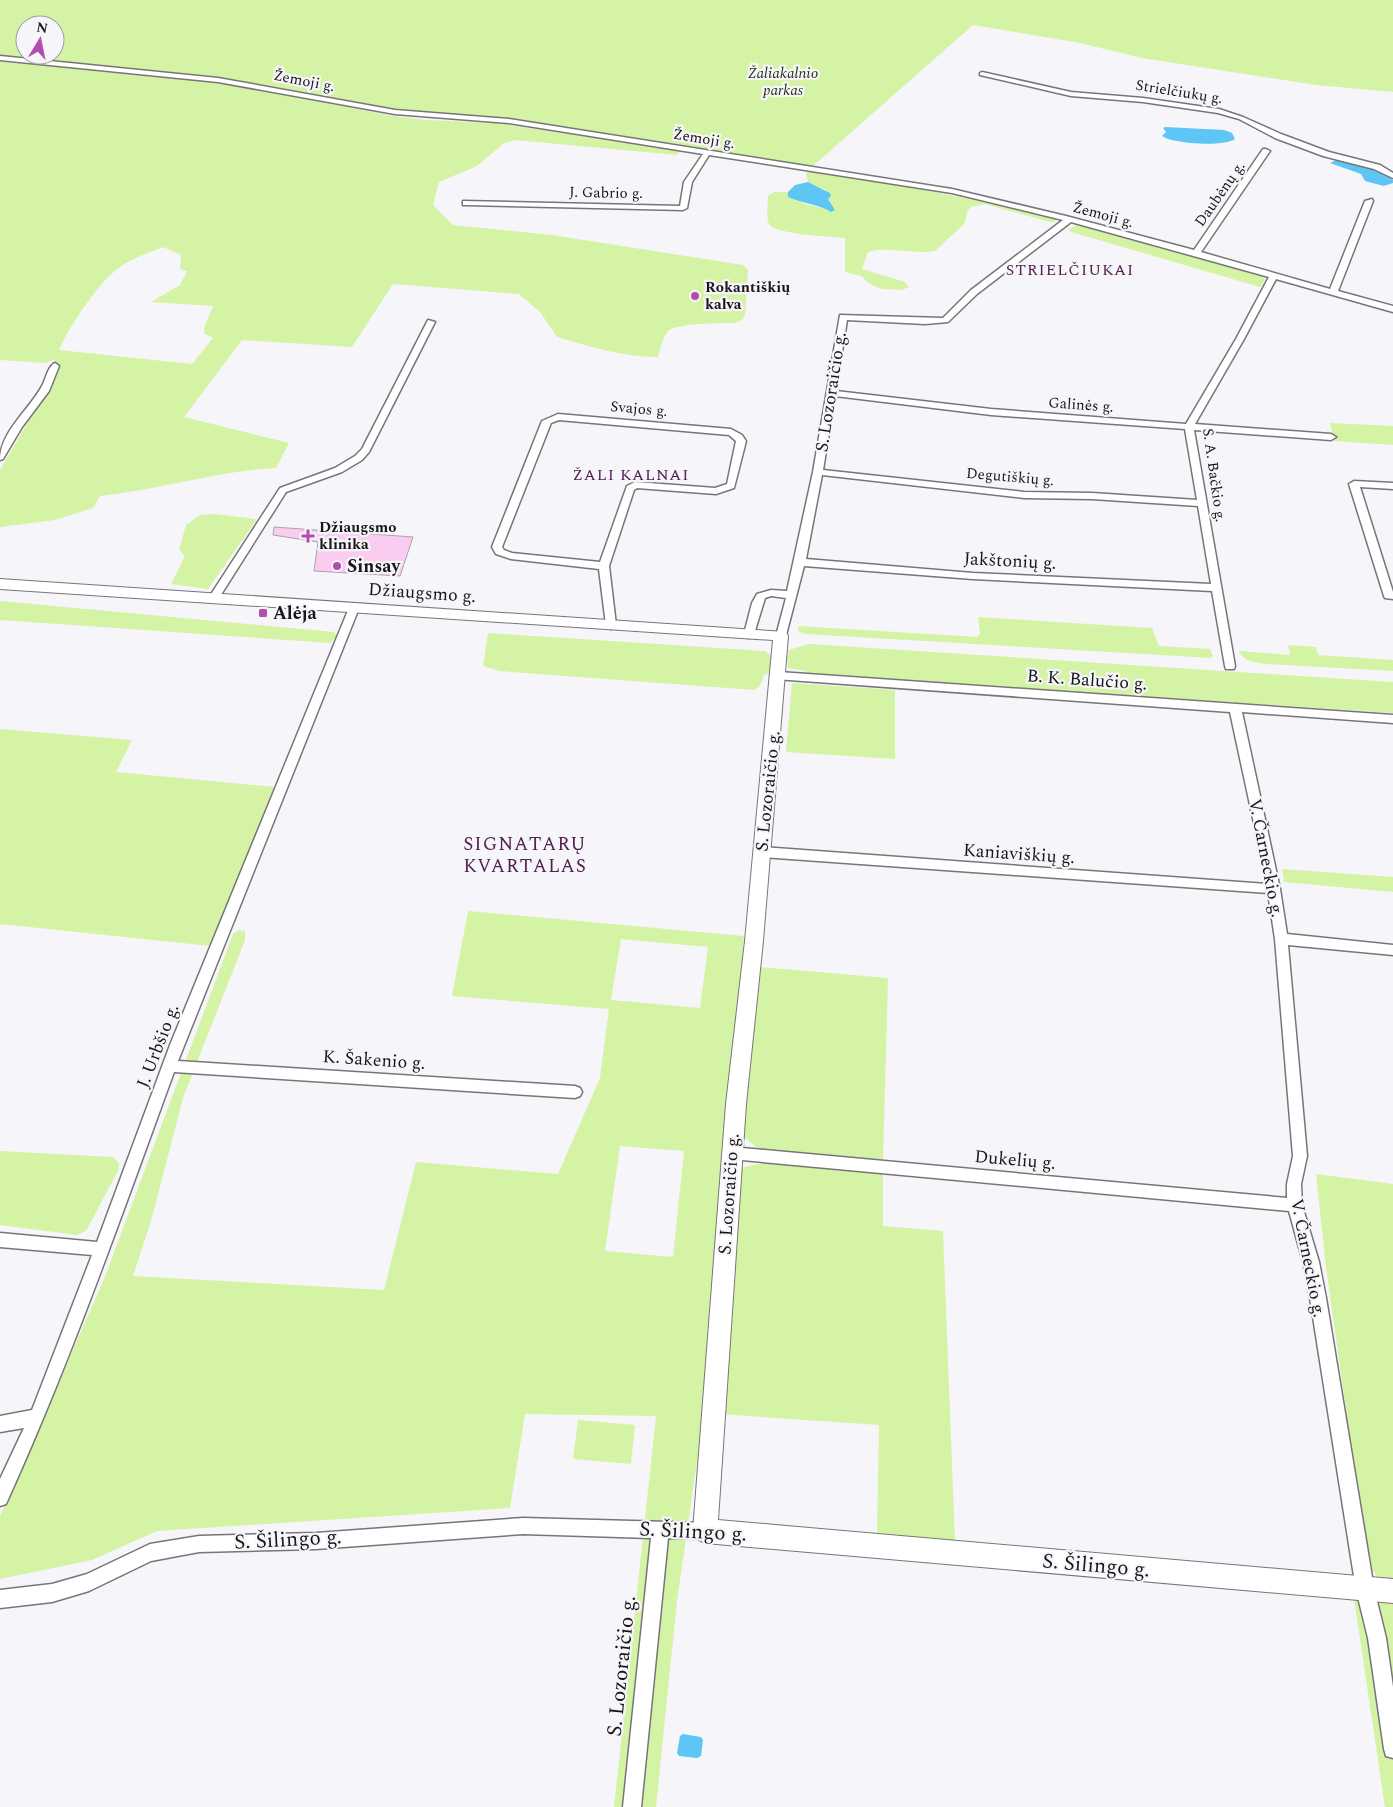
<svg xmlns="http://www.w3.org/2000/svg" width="1393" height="1807" viewBox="0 0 1393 1807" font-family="Spectral,serif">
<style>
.green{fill:#d5f3a4;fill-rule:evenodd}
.water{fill:#5ec6f5}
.building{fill:#faccf0;stroke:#a8a5a7}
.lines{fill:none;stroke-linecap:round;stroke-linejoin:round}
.street-casing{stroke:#777579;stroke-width:3}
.secondary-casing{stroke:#777579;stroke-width:2}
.street{fill:#fff;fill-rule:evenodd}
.secondary{fill:#fff;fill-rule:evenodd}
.poi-dot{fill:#b44caf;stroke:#f6f5f9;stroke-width:2}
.labels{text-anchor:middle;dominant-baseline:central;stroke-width:4.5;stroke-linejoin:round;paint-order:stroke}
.far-park-label{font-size:15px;font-style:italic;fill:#273310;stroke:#f6f5f9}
.far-street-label{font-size:15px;fill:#171618;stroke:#f6f5f9}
.far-poi-label{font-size:15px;font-weight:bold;fill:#171618;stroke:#f6f5f9;text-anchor:start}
.far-quarter-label{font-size:16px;letter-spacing:1px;fill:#532150;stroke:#f6f5f9}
.far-neighbourhood-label{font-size:16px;letter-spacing:1px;fill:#532150;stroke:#f6f5f9}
.street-label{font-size:18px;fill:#171618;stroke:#f6f5f9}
.poi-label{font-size:18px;font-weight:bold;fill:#171618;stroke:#f6f5f9;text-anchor:start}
.neighbourhood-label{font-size:19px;letter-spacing:1px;fill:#532150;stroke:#f6f5f9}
.near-street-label{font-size:21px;fill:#171618;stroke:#f6f5f9}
</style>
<rect width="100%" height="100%" fill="#f6f5f9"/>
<!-- green -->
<path class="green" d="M 0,0 L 1393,0 L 1393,92 L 1316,85 L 1142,58 L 1080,43 L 973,25 L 813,166 L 808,167 L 500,118 L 406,112 L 258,84 L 161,72 L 0,57 ZM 25,25 L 55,25 L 55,55 L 25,55 Z
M 0,61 L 204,81 L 268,91 L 387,115 L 426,120 L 496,123 L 681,151 L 676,155 L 515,140 L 503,144 L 477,166 L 439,182 L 433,205 L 453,225 L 552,235 L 743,265 L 748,270 L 745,315 L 742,320 L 734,323 C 721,323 677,323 668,331 C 663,337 660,350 658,357 C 622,357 591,347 557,337 L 540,312 L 519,294 L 393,284 L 352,347 L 242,340 L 184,417 L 289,443 L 276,468 C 217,471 159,490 100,496 L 93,508 L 55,520 L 0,527 L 0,470 L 32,415 L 23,414 L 41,389 L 56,359 L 45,363 L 0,360 ZM 163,247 L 181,255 L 180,269 L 187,271 L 180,285 L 151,302 L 213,306 L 204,328 L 205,334 L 213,338 L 192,364 L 59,350 C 70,325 101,278 124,264 C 136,257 151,252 163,247 Z
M 808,171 C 891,184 972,197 1053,218 L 1056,221 L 1055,222 L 1050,222 L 985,204 L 971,207 L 968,210 L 964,224 L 935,251 C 913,255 888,246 868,252 L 862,269 L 905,282 L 909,287 L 902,290 L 882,289 L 870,284 L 861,276 L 845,272 L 845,238 C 832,237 773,234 769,224 C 766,217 768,204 768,196 L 774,192 L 788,192 L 788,197 L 808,205 L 835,210 L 828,199 L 826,190 L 808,182 L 806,174 Z
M 1077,225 L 1195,256 L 1262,276 L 1265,280 L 1260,287 L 1071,232 L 1069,229 Z
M 1330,423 L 1393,426 L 1393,445 L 1334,441 Z
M 214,514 L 257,519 L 208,589 L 171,584 L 185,556 L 179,550 L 186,525 L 200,515 Z
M 0,601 L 334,632 L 337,636 L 330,643 L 0,620 Z
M 978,617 L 1152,628 L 1159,646 L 1210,649 L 1213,656 L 1211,658 L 806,634 L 799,632 L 798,626 L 977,637 L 980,634 Z
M 488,633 L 765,651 L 773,657 L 772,672 L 764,675 L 760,686 L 754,690 L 499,671 L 483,666 Z
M 809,644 L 1393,682 L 1393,713 L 808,674 L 805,671 L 788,668 L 787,658 L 789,650 Z
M 1288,645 L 1316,647 L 1318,655 L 1393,660 L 1393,671 L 1265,664 C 1255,662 1244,662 1239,651 L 1290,655 Z
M 792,683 L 895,690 L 895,759 L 786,752 Z
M 0,729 L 132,740 L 116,772 L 275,787 L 211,946 L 0,924 Z
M 1282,869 L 1393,877 L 1393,892 L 1284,882 Z
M 468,911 L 744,936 L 704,1413 L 677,1601 L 656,1807 L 614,1807 L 656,1416 L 525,1414 L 510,1508 L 157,1531 L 92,1560 L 0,1579 L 0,1516 L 104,1279 L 233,934 L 239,930 L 245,931 L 245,940 L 183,1098 L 151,1221 L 133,1276 L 384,1290 L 416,1162 L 558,1174 L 600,1078 L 609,1009 L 452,996 ZM 621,939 L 708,947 L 700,1008 L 611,1000 ZM 620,1146 L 684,1151 L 673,1257 L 605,1251 Z
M 758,967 L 888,978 L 883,1160 L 760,1150 L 741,1135 Z
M 0,1151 L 113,1157 L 119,1163 L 119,1169 L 86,1231 L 77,1235 L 0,1225 Z
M 763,1163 L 883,1174 L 883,1226 L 943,1231 L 955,1542 L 877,1535 L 879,1425 L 720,1414 L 738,1173 L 744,1167 Z
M 1316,1174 L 1393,1184 L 1393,1580 L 1379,1579 L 1367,1561 L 1326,1267 Z
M 578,1420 L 635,1425 L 631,1464 L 573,1459 Z
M 1354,1599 L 1393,1602 L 1393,1807 L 1385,1807 Z"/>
<!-- water -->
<path class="water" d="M 1165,127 L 1224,130 L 1232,133 L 1235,139 C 1224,147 1173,144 1162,136 L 1166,132 L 1163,128 Z
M 1337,160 C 1353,163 1380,170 1393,180 L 1393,183 L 1384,186 L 1365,181 L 1361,174 L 1330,163 Z
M 808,182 L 830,193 L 831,196 L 828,199 L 835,210 L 831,212 C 821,205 801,203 788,197 L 788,192 L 795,185 Z
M 683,1734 L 701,1737 L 703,1740 L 701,1756 L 697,1758 L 679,1756 L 677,1753 L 680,1736 Z"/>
<!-- building -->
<path class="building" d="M 274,527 L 413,537 L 400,576 L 314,571 L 318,542 L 273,535 Z"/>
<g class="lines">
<!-- street casing -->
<g class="street-casing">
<path id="street" d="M 0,56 L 218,78 L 395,110 L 509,119 L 952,189 L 1066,216 L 1194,250 L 1263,149 L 1266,149 L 1270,151 L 1201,252 L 1330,289 L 1365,201 L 1372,199 L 1373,201 L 1338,291 L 1393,306 L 1393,312 L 1276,279 L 1244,339 L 1195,424 L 1331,434 L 1336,437 L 1331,440 L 1194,430 L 1235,666 L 1234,669 L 1226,669 L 1225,666 L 1212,591 L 973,579 L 804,566 L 785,639 L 777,639 L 776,636 L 786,598 L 771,596 L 765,598 L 754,634 L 749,638 L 744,634 L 752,603 L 757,594 L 771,590 L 787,591 L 813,472 L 840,315 L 943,318 L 971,290 L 1063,220 L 952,193 L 709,155 L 692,182 L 687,208 L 683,210 L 466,205 L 463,205 L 463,201 L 680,206 L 684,182 L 703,154 L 509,123 L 395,114 L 218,82 L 0,60 ZM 1071,222 L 1269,277 L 1236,339 L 1186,424 L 991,409 L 836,391 L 847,320 L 925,324 L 948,322 L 977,294 ZM 835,396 L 991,415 L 1185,429 L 1197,500 L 1092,493 L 1024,492 L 823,470 ZM 822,475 L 1024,498 L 1092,499 L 1198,506 L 1211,584 L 973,573 L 806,559 Z
M 982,72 L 1071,92 L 1143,98 L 1219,109 L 1243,117 L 1281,134 L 1329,152 L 1380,165 L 1393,173 L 1393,178 L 1374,169 L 1323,156 L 1275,138 L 1239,119 L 1218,113 L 1143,102 L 1071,96 L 980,75 L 980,73 Z
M 428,320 L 435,322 L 369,452 L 362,460 L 342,472 L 286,492 L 217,601 L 209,601 L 208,599 L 280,488 L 335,468 L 355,456 L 362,449 Z
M 55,363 L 59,366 L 49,391 L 22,427 L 3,459 L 0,460 C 0,432 29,410 42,386 C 46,379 48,366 55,363 Z
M 558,414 L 731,429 L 742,435 L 746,441 L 734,488 L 716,494 L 637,488 L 634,490 L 609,566 L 616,625 L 611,629 L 606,625 L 599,569 L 511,559 L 496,554 L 492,547 L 542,421 ZM 559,420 L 729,435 L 736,441 L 727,484 L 715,488 L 635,482 L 627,486 L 600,562 L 512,553 L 504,550 L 502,547 L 551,423 Z
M 1354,481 L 1393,483 L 1393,489 L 1360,487 L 1393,592 L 1393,599 L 1385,598 L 1384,596 L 1349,484 Z
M 354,605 L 359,608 L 178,1061 L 575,1086 L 580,1088 L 582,1092 L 580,1096 L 575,1098 L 174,1072 C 121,1217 70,1363 6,1504 L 0,1506 L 0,1479 L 24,1428 L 0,1432 L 0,1416 L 32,1410 L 92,1255 L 0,1247 L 0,1233 L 97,1242 L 170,1045 L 349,608 Z
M 779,672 L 1393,715 L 1393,723 L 1242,712 L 1280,889 L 1287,934 L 1393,945 L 1393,955 L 1288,945 L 1307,1156 L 1301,1184 L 1302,1205 L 1319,1262 L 1326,1298 L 1374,1589 L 1386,1638 L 1393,1687 L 1393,1758 L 1386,1756 L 1384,1749 L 1368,1638 L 1356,1589 L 1310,1298 L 1303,1262 L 1289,1211 L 731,1159 L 726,1158 L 724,1153 L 726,1148 L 731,1147 L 1287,1198 L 1287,1184 L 1293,1156 L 1275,939 L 1268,893 L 761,857 L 757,855 L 755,852 L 757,849 L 761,847 L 1267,884 L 1230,712 L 775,679 L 774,676 Z
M 523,1518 L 705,1523 L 711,1525 L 713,1531 L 711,1537 L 705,1539 L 668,1538 L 641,1807 L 623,1807 L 651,1538 L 523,1534 L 316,1549 L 199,1552 L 151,1561 L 89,1591 L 52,1602 L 0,1608 L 0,1590 L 52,1584 L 87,1574 L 150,1544 L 199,1536 L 316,1533 Z"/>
</g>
<!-- secondary casing -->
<g class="secondary-casing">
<path id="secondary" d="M 0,579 L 786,632 L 788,636 L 763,941 L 746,1104 L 718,1520 L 1393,1579 L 1393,1603 L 705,1543 L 697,1539 L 693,1531 L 726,1104 L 745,941 L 773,640 L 0,589 Z"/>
</g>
<!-- street -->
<use href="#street" class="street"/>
<!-- secondary -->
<use href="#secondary" class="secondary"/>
</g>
<!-- markers -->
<g class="poi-dot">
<circle cx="695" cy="296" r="5"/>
<path d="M305.5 528.5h5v5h5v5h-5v5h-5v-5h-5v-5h5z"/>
<circle cx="337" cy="566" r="5"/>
<rect x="258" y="608" width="10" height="10" rx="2.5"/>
</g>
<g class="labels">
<!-- far-park labels -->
<g class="far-park-label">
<text x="783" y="73">Žaliakalnio<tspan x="783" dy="17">parkas</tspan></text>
</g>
<!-- far-street labels -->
<g class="far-street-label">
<text transform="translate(304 81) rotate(11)">Žemoji g.</text>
<text transform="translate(1179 92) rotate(9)">Strielčiukų g.</text>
<text transform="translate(704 139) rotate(9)">Žemoji g.</text>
<text transform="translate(606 193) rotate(1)">J. Gabrio g.</text>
<text transform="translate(1220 194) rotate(-55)">Daubėnų g.</text>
<text transform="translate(1103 215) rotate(15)">Žemoji g.</text>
<text transform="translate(1081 405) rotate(4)">Galinės g.</text>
<text transform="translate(639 409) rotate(5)">Svajos g.</text>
<text transform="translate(1214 475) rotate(82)">S. A. Bačkio g.</text>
<text transform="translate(1010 477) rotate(5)">Degutiškių g.</text>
</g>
<!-- far-poi labels -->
<g class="far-poi-label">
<text x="705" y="287">Rokantiškių<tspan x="705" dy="17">kalva</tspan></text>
<text x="319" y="527">Džiaugsmo<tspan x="319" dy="17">klinika</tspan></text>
</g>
<!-- far-quarter labels -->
<g class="far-quarter-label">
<text x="1070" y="270">STRIELČIUKAI</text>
</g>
<!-- far-neighbourhood labels -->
<g class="far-neighbourhood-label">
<text x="631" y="475">ŽALI KALNAI</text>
</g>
<!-- street labels -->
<g class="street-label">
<text transform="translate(831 392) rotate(-81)">S. Lozoraičio g.</text>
<text transform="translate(1010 561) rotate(3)">Jakštonių g.</text>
<text transform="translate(422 593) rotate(4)">Džiaugsmo g.</text>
<text transform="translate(1087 680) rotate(4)">B. K. Balučio g.</text>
<text transform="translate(768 791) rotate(-84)">S. Lozoraičio g.</text>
<text transform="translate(1019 854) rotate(4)">Kaniaviškių g.</text>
<text transform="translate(1266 858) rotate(79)">V. Čarneckio g.</text>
<text transform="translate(158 1046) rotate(-69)">J. Urbšio g.</text>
<text transform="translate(374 1060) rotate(4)">K. Šakenio g.</text>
<text transform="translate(1015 1160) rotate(5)">Dukelių g.</text>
<text transform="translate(729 1194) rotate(-86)">S. Lozoraičio g.</text>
<text transform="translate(1308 1258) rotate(79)">V. Čarneckio g.</text>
</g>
<!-- poi labels -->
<g class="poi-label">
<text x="347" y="566">Sinsay</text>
<text x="273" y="613">Alėja</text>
</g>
<!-- neighbourhood labels -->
<g class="neighbourhood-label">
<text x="525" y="844">SIGNATARŲ<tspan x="525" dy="22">KVARTALAS</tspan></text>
</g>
<!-- near-street labels -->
<g class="near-street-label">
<text transform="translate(693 1532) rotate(3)">S. Šilingo g.</text>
<text transform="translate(288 1540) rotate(-3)">S. Šilingo g.</text>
<text transform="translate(1096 1566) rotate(5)">S. Šilingo g.</text>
<text transform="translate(622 1666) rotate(-84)">S. Lozoraičio g.</text>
</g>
</g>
<!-- north arrow -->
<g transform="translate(40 40) rotate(10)"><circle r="24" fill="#f6f5f9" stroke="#9d9c9f"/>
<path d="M0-4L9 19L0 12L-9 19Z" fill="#b44caf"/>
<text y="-8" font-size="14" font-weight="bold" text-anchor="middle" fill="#171618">N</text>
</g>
</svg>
